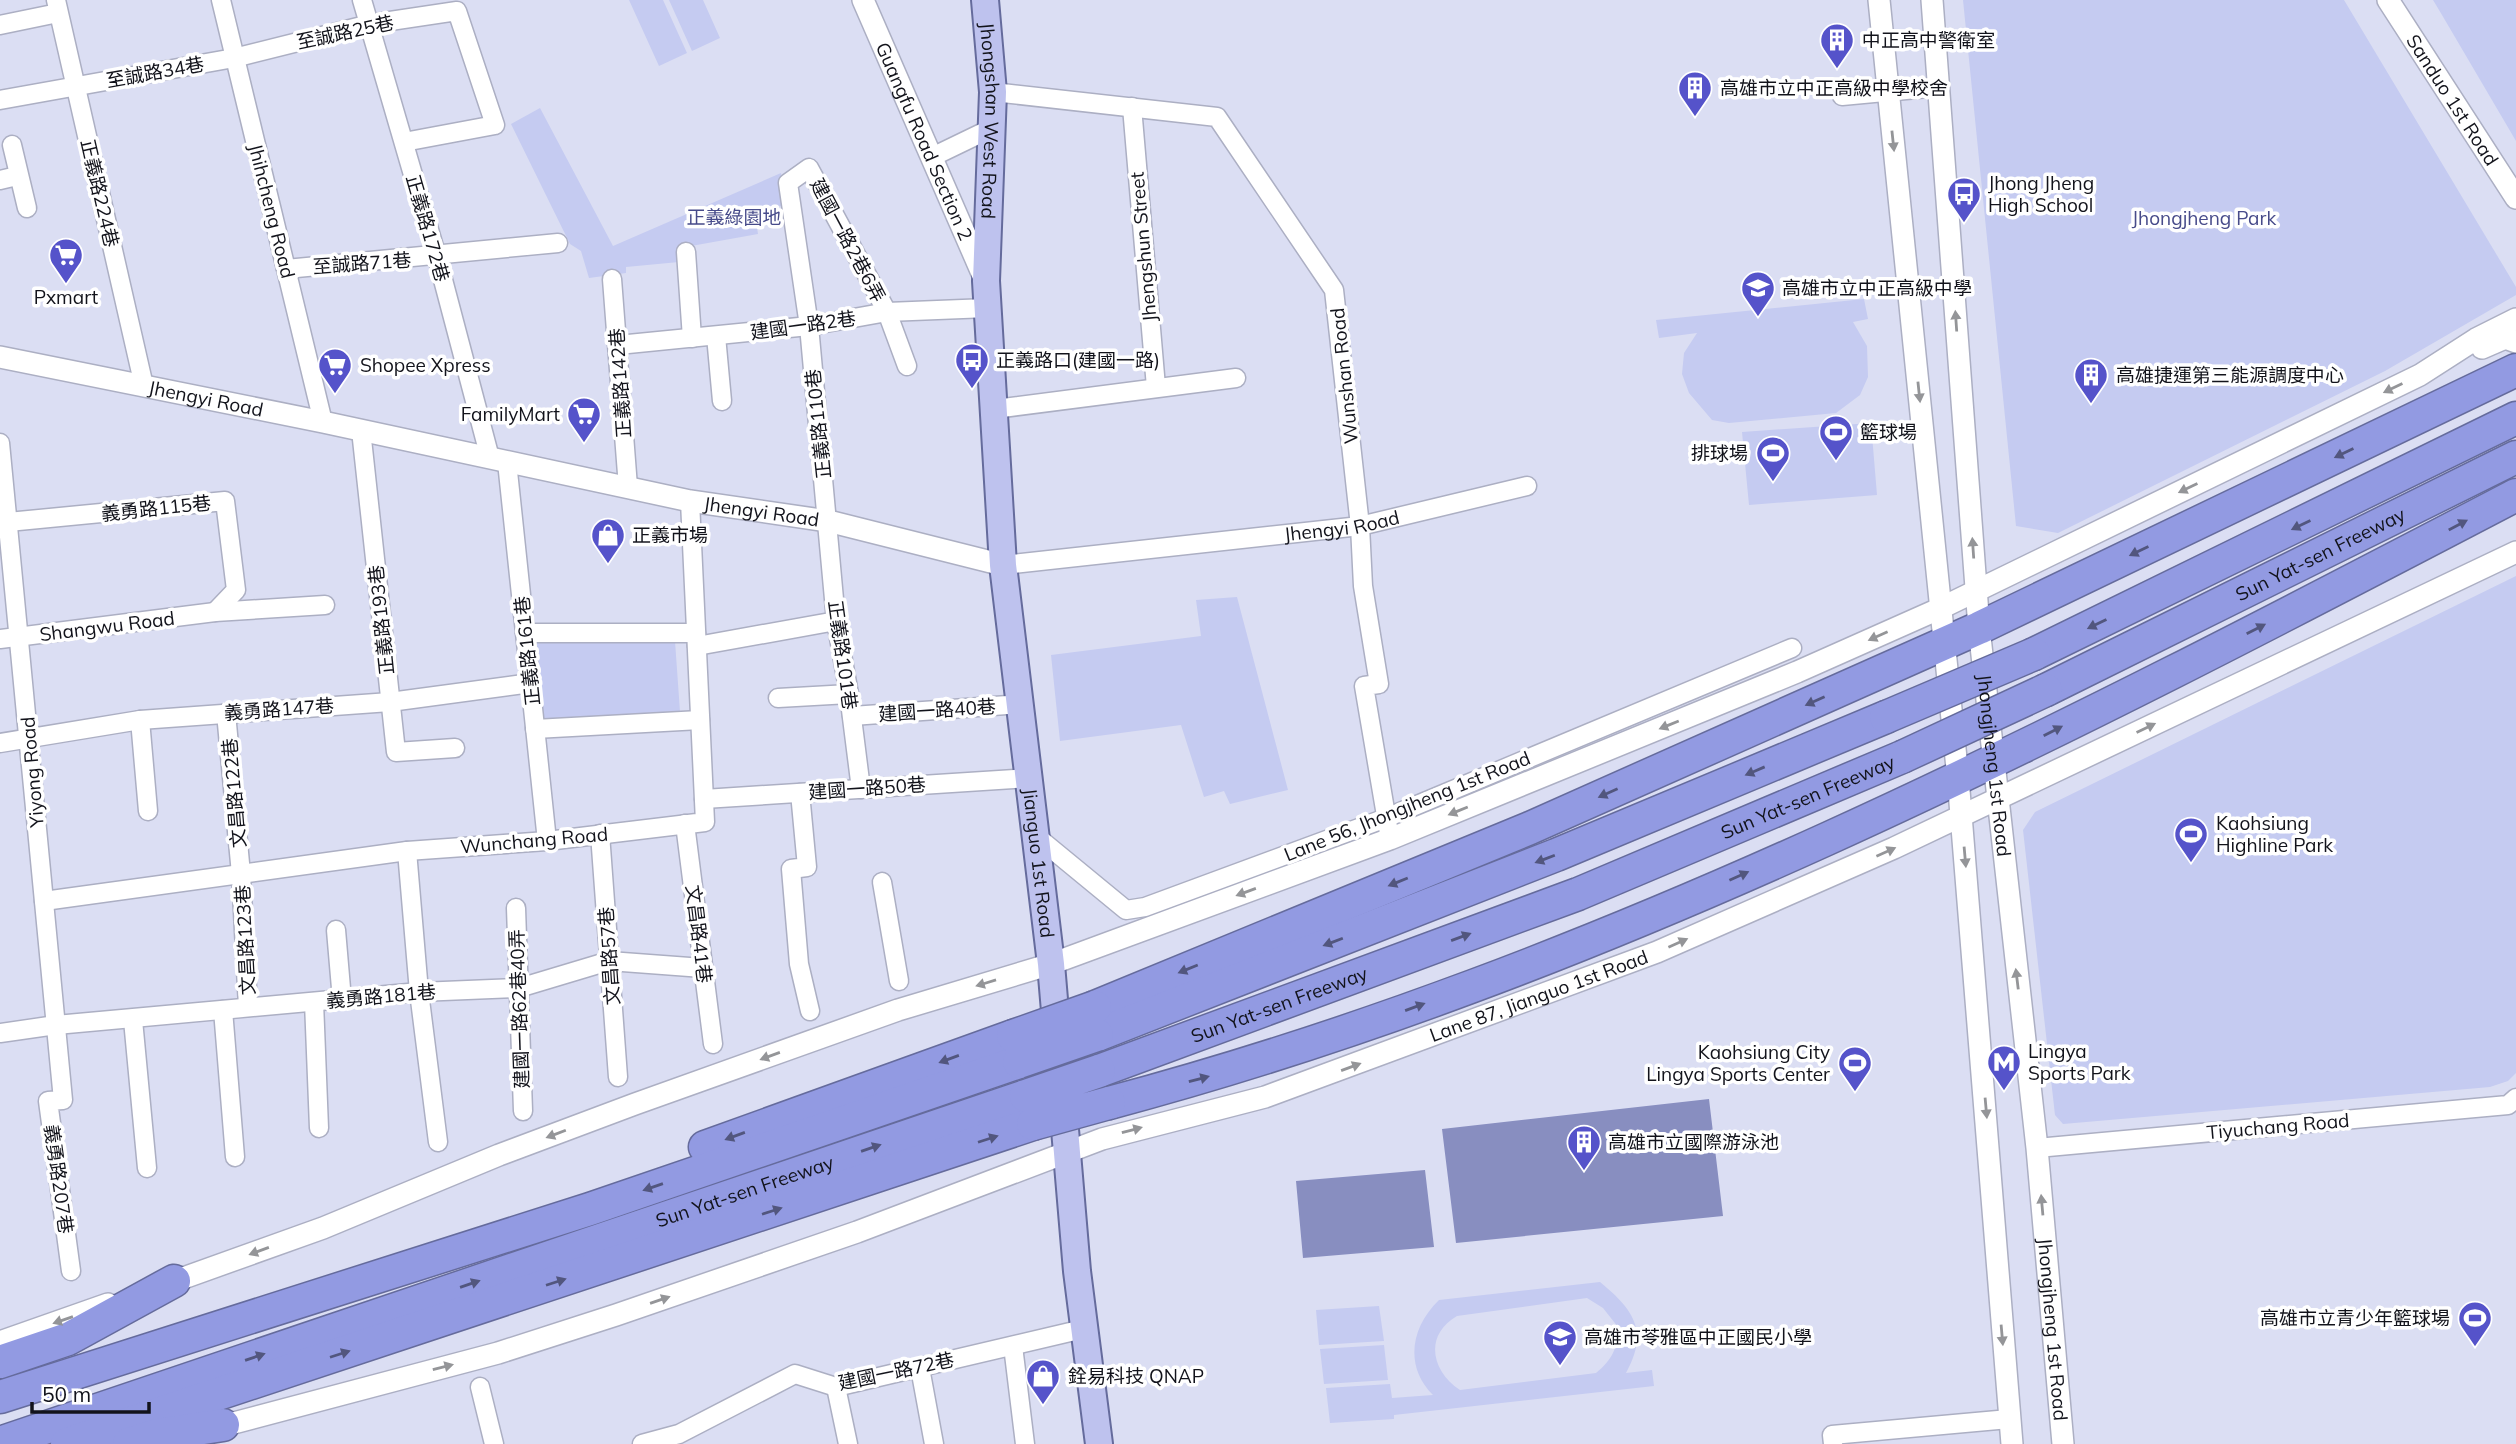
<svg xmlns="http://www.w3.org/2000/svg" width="2516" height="1444" viewBox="0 0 2516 1444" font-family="Mulish,'Noto Sans TC',sans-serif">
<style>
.green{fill:#c5cbf1;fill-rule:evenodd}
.water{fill:#888ec0}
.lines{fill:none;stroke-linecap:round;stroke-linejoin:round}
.minor-casing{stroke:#acafc3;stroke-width:21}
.tertiary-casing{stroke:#acafc3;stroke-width:24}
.primary-casing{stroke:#656b9c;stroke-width:30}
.motorway-casing{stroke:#656b9c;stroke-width:35}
.minor{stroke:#fff;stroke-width:18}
.tertiary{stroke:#fff;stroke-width:21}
.primary{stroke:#bec2ee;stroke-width:26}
.motorway{stroke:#929ae2;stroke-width:32}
.motorway-bridge-casing{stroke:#656b9c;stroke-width:35;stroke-linecap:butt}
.motorway-bridge{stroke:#929ae2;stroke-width:32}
.oneway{fill:#949598}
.oneway2{fill:#52567e}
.labels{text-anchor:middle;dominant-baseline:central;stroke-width:7;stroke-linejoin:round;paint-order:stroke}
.street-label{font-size:19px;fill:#12131b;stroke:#fff}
.poi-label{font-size:19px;fill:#12131b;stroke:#fff;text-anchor:start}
.park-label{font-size:19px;fill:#474b8a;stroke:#fff}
</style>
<rect width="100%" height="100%" fill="#dbdef3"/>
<!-- green -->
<path class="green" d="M 629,0 L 663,0 L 687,53 L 659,66 Z
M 669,0 L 703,0 L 720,38 L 692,51 Z
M 1963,0 L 2344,0 L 2516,287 L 2516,295 L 2385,371 L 2058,533 L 2016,526 Z
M 2433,0 L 2516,0 L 2516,141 L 2442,15 Z
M 540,108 L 613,246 L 781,173 L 784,206 L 754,208 L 758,234 L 680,248 L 679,262 L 626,267 L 626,273 L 589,278 L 581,251 L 570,244 L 511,124 Z
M 1864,299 L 1868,319 L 1853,322 L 1867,346 L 1868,377 L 1860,395 L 1836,413 L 1729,423 L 1712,420 L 1689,393 L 1682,374 L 1684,353 L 1697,333 L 1659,338 L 1656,320 Z
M 1871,423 L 1877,495 L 1749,505 L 1742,432 Z
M 2516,576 L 2516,1073 L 2508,1081 L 2490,1087 L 2063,1124 L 2055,1115 L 2023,830 L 2035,812 Z
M 1237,597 L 1288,790 L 1230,804 L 1224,791 L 1204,797 L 1181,725 L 1060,741 L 1051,655 L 1201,636 L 1196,600 Z
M 536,639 L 675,641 L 680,712 L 544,721 Z
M 1600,1282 C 1634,1310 1649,1331 1626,1373 L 1652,1370 L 1654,1386 L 1394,1415 L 1394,1419 L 1330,1423 L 1326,1388 L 1390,1384 L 1392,1398 L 1433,1395 C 1404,1366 1411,1327 1439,1300 ZM 1587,1298 L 1603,1308 L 1618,1327 C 1618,1348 1612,1360 1596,1373 L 1460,1390 C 1431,1371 1424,1335 1457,1316 Z
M 1379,1306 L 1384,1341 L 1319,1345 L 1316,1310 Z
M 1384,1345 L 1388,1380 L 1324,1384 L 1320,1349 Z"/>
<!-- water -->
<path class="water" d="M 1709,1099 L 1723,1216 L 1456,1243 L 1442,1129 Z
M 1425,1170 L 1434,1247 L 1303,1258 L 1296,1181 Z"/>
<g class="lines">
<!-- minor casing -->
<g class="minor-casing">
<g id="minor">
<path d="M 56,0 L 144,386"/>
<path d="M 221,0 L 323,422"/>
<path d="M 362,0 L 437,257 L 490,458"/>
<path d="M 0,25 L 58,13"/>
<path d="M 993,92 L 1217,117 L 1334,290 L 1360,526 L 1363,586 L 1379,684 L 1364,686 L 1390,839"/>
<path d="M 1842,96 L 1938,87"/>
<path d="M 0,100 L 234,58 L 370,24 L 457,11 L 495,125 L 404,142"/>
<path d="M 1132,107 L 1156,387"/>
<path d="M 12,145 L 27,208"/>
<path d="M 932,157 L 992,128"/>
<path d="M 0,180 L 17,176"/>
<path d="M 686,252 L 692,338"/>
<path d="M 286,269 L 558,243"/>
<path d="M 612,279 L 628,487"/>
<path d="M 716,336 L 722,401"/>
<path d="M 618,345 L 809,326 L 887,312 L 988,308"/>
<path d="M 995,409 L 1236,378"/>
<path d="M 361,430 L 396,752 L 455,748"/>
<path d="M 0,443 L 63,1100 L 48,1101 L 71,1271"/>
<path d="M 507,462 L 547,841"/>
<path d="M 8,522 L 225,501 L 236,590 L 215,612"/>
<path id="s1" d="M 1003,565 L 1360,526 L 1527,486"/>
<path d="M 525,633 L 696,633"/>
<path d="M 0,639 L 215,612 L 325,605"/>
<path d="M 697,646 L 836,621"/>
<path d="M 778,698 L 849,694"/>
<path d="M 226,713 L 241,874 L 248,1007"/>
<path d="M 852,716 L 1022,704"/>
<path d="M 140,720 L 148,811"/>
<path d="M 535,729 L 700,720"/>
<path d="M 0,743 L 140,720 L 390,702 L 531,683"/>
<path d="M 861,789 L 849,694 L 836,621 L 809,326 L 788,183 L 809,168 L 887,312 L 907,366"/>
<path d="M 800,793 L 807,867 L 791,869 L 799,964 L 810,1011"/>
<path d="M 704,799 L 1029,778"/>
<path d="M 685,824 L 713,1044"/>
<path d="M 600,834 L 618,1077"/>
<path d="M 1036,836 L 1126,910 L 1145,907 L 1386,818 L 1792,648"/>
<path d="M 407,851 L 419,992 L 438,1142"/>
<path d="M 882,882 L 899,981"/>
<path d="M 44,901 L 407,851 L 547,841 L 705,822 L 690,501"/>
<path d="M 516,908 L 523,1111"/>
<path d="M 336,930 L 342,1000"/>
<path d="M 314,1002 L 319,1128"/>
<path d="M 223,1010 L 235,1157"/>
<path d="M 133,1020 L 147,1168"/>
<path d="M 0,1033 L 56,1025 L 419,992 L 519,988 L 609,961 L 703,968"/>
<path d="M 2037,1148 L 2508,1105 L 2516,1098"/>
<path d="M 1013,1346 L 1025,1444"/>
<path d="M 920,1368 L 934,1444"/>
<path d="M 480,1387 L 494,1444"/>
<path d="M 836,1387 L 848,1444"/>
<path d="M 642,1444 L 679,1434 L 795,1374 L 836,1387 L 1083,1329"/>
<path d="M 1833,1444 L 1832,1435 L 2009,1419"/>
</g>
</g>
<!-- tertiary casing -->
<g class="tertiary-casing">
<g id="tertiary">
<path id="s2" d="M 863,0 L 985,280"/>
<path d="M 1879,0 L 1958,778 L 2012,1444"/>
<path id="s3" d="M 1932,0 L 1979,628 L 2037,1148 L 2063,1444"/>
<path id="s4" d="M 2388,0 L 2516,198"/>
<path d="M 2482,348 L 2505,338 L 2516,342"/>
<path id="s5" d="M 0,357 L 323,422 L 690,501 L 828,521 L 1003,565"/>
<path d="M 161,1286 L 323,1228 L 499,1155 L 635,1104 L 898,1010 L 1051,964 L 1390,839 L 1797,672 L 1941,608 L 2420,375 L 2476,339 L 2516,319"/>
<path d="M 0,1342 L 108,1304"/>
<path id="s6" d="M 211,1429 L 498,1353 L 616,1315 L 857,1232 L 1102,1139 L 1265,1097 L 1657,952 L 1894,848 L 2516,552"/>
</g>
</g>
<!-- primary casing -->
<g class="primary-casing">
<g id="primary">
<path id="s7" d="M 985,0 L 993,92 L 986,281 L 1003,565 L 1051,964 L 1077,1271 L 1099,1444"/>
</g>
</g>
<!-- motorway casing -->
<g class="motorway-casing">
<g id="motorway">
<path d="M 2034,654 L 2516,418"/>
<path id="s8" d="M 2046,690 L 2516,457"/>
<path d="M 1095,1007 L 1530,828 L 1979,628 L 2516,370"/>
<path d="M 1097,1035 L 1556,855 L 1886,717"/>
<path id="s9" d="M 1099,1071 L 1578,894 L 1902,757"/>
<path d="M 1109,1103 C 1605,971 2064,731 2516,495"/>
<path d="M 705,1147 L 1013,1036"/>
<path d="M 0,1362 L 68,1339 L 174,1281"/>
<path d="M 0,1397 L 590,1209 L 1019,1062"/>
<path id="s10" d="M 0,1443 L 1026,1096"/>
<path d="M 67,1444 L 1033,1124"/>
<path d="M 129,1444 L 157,1435 L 223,1425"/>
</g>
</g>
<!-- minor -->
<use href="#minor" class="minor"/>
<!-- tertiary -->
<use href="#tertiary" class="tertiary"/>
<!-- primary -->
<use href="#primary" class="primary"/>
<!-- motorway -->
<use href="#motorway" class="motorway"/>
<!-- motorway-bridge casing -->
<g class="motorway-bridge-casing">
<path id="motorway-bridge" d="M 1886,717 L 2034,654
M 1902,757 L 2046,690
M 1013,1036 L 1095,1007
M 1019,1062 L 1097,1035
M 1026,1096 L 1099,1071
M 1033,1124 L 1109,1103"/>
</g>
<!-- motorway-bridge -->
<use href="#motorway-bridge" class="motorway-bridge"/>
</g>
<!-- one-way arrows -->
<defs><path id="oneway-solid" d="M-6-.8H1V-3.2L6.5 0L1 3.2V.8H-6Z" transform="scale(1.75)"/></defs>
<g class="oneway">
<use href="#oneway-solid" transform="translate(1893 141) rotate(84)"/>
<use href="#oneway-solid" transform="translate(1956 321) rotate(-94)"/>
<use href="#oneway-solid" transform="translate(2393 388) rotate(154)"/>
<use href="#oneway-solid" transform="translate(1919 392) rotate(84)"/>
<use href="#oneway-solid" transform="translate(2188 488) rotate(154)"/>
<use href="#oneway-solid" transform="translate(1973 548) rotate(-94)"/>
<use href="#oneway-solid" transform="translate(1878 636) rotate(156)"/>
<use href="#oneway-solid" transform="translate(1669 725) rotate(158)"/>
<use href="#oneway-solid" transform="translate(2146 728) rotate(-26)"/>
<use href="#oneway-solid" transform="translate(1458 811) rotate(158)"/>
<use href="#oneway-solid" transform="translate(1886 852) rotate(-24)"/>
<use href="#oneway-solid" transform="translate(1965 857) rotate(85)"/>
<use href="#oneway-solid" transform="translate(1246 892) rotate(160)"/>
<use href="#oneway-solid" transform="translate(1678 943) rotate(-24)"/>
<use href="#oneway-solid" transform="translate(2017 979) rotate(-97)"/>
<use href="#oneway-solid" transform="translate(986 983) rotate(163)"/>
<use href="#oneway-solid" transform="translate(770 1056) rotate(160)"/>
<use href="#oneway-solid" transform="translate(1351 1067) rotate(-20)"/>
<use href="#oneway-solid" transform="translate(1986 1108) rotate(85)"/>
<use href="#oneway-solid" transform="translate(1132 1130) rotate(-15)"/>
<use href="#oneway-solid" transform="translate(556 1134) rotate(159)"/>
<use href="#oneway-solid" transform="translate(2042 1205) rotate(-95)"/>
<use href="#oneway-solid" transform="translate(259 1251) rotate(160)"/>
<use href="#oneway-solid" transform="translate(660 1300) rotate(-19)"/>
<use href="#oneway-solid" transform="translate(63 1320) rotate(161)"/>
<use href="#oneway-solid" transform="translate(2002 1335) rotate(85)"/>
<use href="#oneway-solid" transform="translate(443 1367) rotate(-14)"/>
</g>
<g class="oneway2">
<use href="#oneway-solid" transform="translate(2344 453) rotate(154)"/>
<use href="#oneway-solid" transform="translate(2301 525) rotate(154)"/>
<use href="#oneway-solid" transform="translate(2458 525) rotate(-28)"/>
<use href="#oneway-solid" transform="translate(2139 551) rotate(154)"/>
<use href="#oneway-solid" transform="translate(2097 624) rotate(154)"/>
<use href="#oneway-solid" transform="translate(2256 629) rotate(-27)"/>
<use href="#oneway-solid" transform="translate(1815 701) rotate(156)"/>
<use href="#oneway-solid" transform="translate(2053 731) rotate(-27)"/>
<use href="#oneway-solid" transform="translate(1755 771) rotate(157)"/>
<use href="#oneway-solid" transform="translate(1608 793) rotate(156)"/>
<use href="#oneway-solid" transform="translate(1545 859) rotate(159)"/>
<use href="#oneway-solid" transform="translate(1739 876) rotate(-24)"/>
<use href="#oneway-solid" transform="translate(1398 882) rotate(158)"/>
<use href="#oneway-solid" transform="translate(1461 937) rotate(-20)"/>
<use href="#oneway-solid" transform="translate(1333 942) rotate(159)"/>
<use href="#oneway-solid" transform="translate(1188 969) rotate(158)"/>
<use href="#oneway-solid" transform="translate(1415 1007) rotate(-20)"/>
<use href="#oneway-solid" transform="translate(949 1059) rotate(160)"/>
<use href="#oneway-solid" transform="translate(1199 1079) rotate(-15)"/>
<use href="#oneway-solid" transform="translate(735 1136) rotate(160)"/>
<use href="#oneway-solid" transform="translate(988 1139) rotate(-18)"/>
<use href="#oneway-solid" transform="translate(871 1148) rotate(-19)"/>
<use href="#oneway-solid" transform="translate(653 1187) rotate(161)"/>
<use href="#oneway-solid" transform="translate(772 1211) rotate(-18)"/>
<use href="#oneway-solid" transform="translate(556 1282) rotate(-18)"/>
<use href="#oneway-solid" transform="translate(470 1284) rotate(-19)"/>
<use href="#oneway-solid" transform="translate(340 1354) rotate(-18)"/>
<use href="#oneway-solid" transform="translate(255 1357) rotate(-19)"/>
</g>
<!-- icons -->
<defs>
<g id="building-pin" transform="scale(1.75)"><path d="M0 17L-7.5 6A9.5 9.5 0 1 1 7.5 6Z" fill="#5553ca" stroke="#fff"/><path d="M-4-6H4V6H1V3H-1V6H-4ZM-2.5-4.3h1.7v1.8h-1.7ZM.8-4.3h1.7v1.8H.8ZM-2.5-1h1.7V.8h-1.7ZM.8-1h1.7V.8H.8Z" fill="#fff"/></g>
<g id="bus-pin" transform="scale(1.75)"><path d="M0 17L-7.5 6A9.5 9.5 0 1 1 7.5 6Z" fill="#5553ca" stroke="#fff"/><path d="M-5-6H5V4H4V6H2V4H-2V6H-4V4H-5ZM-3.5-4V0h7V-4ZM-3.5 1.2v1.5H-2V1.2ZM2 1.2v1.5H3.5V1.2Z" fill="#fff"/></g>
<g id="supermarket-pin" transform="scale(1.75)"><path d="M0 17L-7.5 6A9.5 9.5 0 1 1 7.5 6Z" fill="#5553ca" stroke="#fff"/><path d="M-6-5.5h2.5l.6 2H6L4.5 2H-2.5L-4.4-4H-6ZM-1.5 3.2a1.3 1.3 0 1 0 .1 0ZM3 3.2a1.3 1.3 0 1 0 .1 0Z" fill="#fff"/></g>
<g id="school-pin" transform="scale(1.75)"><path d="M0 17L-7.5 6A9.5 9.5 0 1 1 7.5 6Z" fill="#5553ca" stroke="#fff"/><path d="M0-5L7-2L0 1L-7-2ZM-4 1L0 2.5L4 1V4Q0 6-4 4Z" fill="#fff"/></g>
<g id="stadium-pin" transform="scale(1.75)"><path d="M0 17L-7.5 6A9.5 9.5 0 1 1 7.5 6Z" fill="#5553ca" stroke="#fff"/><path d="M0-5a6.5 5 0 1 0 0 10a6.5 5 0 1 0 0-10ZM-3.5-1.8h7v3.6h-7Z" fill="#fff"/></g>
<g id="shop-pin" transform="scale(1.75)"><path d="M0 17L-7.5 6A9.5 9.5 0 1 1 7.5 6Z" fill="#5553ca" stroke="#fff"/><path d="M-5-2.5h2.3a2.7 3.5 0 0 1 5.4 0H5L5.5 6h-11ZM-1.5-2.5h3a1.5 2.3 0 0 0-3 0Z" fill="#fff"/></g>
<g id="metro-pin" transform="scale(1.75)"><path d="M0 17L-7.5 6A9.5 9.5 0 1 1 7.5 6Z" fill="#5553ca" stroke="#fff"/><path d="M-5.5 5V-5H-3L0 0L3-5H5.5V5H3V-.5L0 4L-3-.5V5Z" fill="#fff"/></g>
</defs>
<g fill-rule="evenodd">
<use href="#building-pin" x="1837" y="40"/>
<use href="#building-pin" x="1695" y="88"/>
<use href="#bus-pin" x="1964" y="194"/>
<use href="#supermarket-pin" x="66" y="255"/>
<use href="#school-pin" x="1758" y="288"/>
<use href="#bus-pin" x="972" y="360"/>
<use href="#supermarket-pin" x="335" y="365"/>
<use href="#building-pin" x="2091" y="375"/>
<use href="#supermarket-pin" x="584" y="414"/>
<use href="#stadium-pin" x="1836" y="432"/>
<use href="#stadium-pin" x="1773" y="453"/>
<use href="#shop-pin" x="608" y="535"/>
<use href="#stadium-pin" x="2191" y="834"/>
<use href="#metro-pin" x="2004" y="1062"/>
<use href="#stadium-pin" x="1855" y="1063"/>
<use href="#building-pin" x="1584" y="1142"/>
<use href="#stadium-pin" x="2475" y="1318"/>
<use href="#school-pin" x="1560" y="1337"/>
<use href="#shop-pin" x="1043" y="1376"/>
</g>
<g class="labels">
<!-- street labels -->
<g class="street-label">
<text transform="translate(345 32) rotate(-12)">至誠路25巷</text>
<text transform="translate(155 72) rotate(-10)">至誠路34巷</text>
<text stroke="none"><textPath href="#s4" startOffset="119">Sanduo 1st Road</textPath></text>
<text stroke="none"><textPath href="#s7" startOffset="121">Jhongshan West Road</textPath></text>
<text stroke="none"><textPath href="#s2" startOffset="154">Guangfu Road Section 2</textPath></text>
<text transform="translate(100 193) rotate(77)">正義路224巷</text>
<text transform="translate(272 211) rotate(76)">Jhihcheng Road</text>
<text transform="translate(428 228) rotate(74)">正義路172巷</text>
<text transform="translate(848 240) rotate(62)">建國一路2巷6弄</text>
<text transform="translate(1143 247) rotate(-95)">Jhengshun Street</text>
<text transform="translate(362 263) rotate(-4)">至誠路71巷</text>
<text transform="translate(803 325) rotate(-8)">建國一路2巷</text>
<text transform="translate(1344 376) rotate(-96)">Wunshan Road</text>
<text transform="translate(620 383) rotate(-94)">正義路142巷</text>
<text stroke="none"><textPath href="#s5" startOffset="210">Jhengyi Road</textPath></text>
<text transform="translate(818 424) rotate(-96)">正義路110巷</text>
<text transform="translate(156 508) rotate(-6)">義勇路115巷</text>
<text stroke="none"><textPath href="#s5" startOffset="777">Jhengyi Road</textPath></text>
<text stroke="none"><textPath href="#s1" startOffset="341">Jhengyi Road</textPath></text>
<text stroke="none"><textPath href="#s8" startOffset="306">Sun Yat-sen Freeway</textPath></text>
<text transform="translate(381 620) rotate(-96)">正義路193巷</text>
<text transform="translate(107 626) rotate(-7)">Shangwu Road</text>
<text transform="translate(527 651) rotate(-96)">正義路161巷</text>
<text transform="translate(843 655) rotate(82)">正義路101巷</text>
<text transform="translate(279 709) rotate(-4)">義勇路147巷</text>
<text transform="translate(937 710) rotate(-4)">建國一路40巷</text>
<text stroke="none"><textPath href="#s3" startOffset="768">Jhongjheng 1st Road</textPath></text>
<text transform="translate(32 772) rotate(-95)">Yiyong Road</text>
<text transform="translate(867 788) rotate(-4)">建國一路50巷</text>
<text transform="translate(234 793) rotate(-95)">文昌路122巷</text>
<text stroke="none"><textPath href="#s9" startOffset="760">Sun Yat-sen Freeway</textPath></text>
<text transform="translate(1407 806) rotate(-22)">Lane 56, Jhongjheng 1st Road</text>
<text transform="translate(534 840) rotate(-5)">Wunchang Road</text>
<text stroke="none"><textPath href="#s7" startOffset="866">Jianguo 1st Road</textPath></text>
<text transform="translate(699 934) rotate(83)">文昌路41巷</text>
<text transform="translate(245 940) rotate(-93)">文昌路123巷</text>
<text transform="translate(609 956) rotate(-94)">文昌路57巷</text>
<text transform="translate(381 996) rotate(-5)">義勇路181巷</text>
<text stroke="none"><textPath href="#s6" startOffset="1398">Lane 87, Jianguo 1st Road</textPath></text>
<text stroke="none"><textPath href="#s9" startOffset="192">Sun Yat-sen Freeway</textPath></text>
<text transform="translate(519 1009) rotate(-92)">建國一路62巷40弄</text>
<text transform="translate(2278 1126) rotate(-5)">Tiyuchang Road</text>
<text transform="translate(59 1179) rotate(82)">義勇路207巷</text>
<text stroke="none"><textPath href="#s10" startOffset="786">Sun Yat-sen Freeway</textPath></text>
<text stroke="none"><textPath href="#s3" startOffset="1335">Jhongjheng 1st Road</textPath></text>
<text transform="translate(896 1371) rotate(-12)">建國一路72巷</text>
</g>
<!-- poi labels -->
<g class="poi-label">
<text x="1862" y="40">中正高中警衛室</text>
<text x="1720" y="88">高雄市立中正高級中學校舍</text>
<text x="1988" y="183">Jhong Jheng<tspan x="1988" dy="22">High School</tspan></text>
<text x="1782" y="288">高雄市立中正高級中學</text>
<text x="66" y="297" text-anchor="middle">Pxmart</text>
<text x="996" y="360">正義路口(建國一路)</text>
<text x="360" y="365">Shopee Xpress</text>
<text x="2116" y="375">高雄捷運第三能源調度中心</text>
<text x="560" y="414" text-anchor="end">FamilyMart</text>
<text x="1860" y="432">籃球場</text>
<text x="1748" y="453" text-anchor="end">排球場</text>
<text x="632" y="535">正義市場</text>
<text x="2216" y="823">Kaohsiung<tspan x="2216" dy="22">Highline Park</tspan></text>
<text x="2028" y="1051">Lingya<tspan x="2028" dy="22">Sports Park</tspan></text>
<text x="1830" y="1052" text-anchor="end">Kaohsiung City<tspan x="1830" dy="22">Lingya Sports Center</tspan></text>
<text x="1608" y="1142">高雄市立國際游泳池</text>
<text x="2450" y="1318" text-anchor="end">高雄市立青少年籃球場</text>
<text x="1584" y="1337">高雄市苓雅區中正國民小學</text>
<text x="1068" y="1376">銓易科技 QNAP</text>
</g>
<!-- park labels -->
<g class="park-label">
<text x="734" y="217">正義綠園地</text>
<text x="2204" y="218">Jhongjheng Park</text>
</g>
</g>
<!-- scale -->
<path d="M32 1402v10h117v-10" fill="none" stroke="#12131b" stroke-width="3.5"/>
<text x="42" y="1402" font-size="21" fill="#12131b" stroke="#ffffff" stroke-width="5" paint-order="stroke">50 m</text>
</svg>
